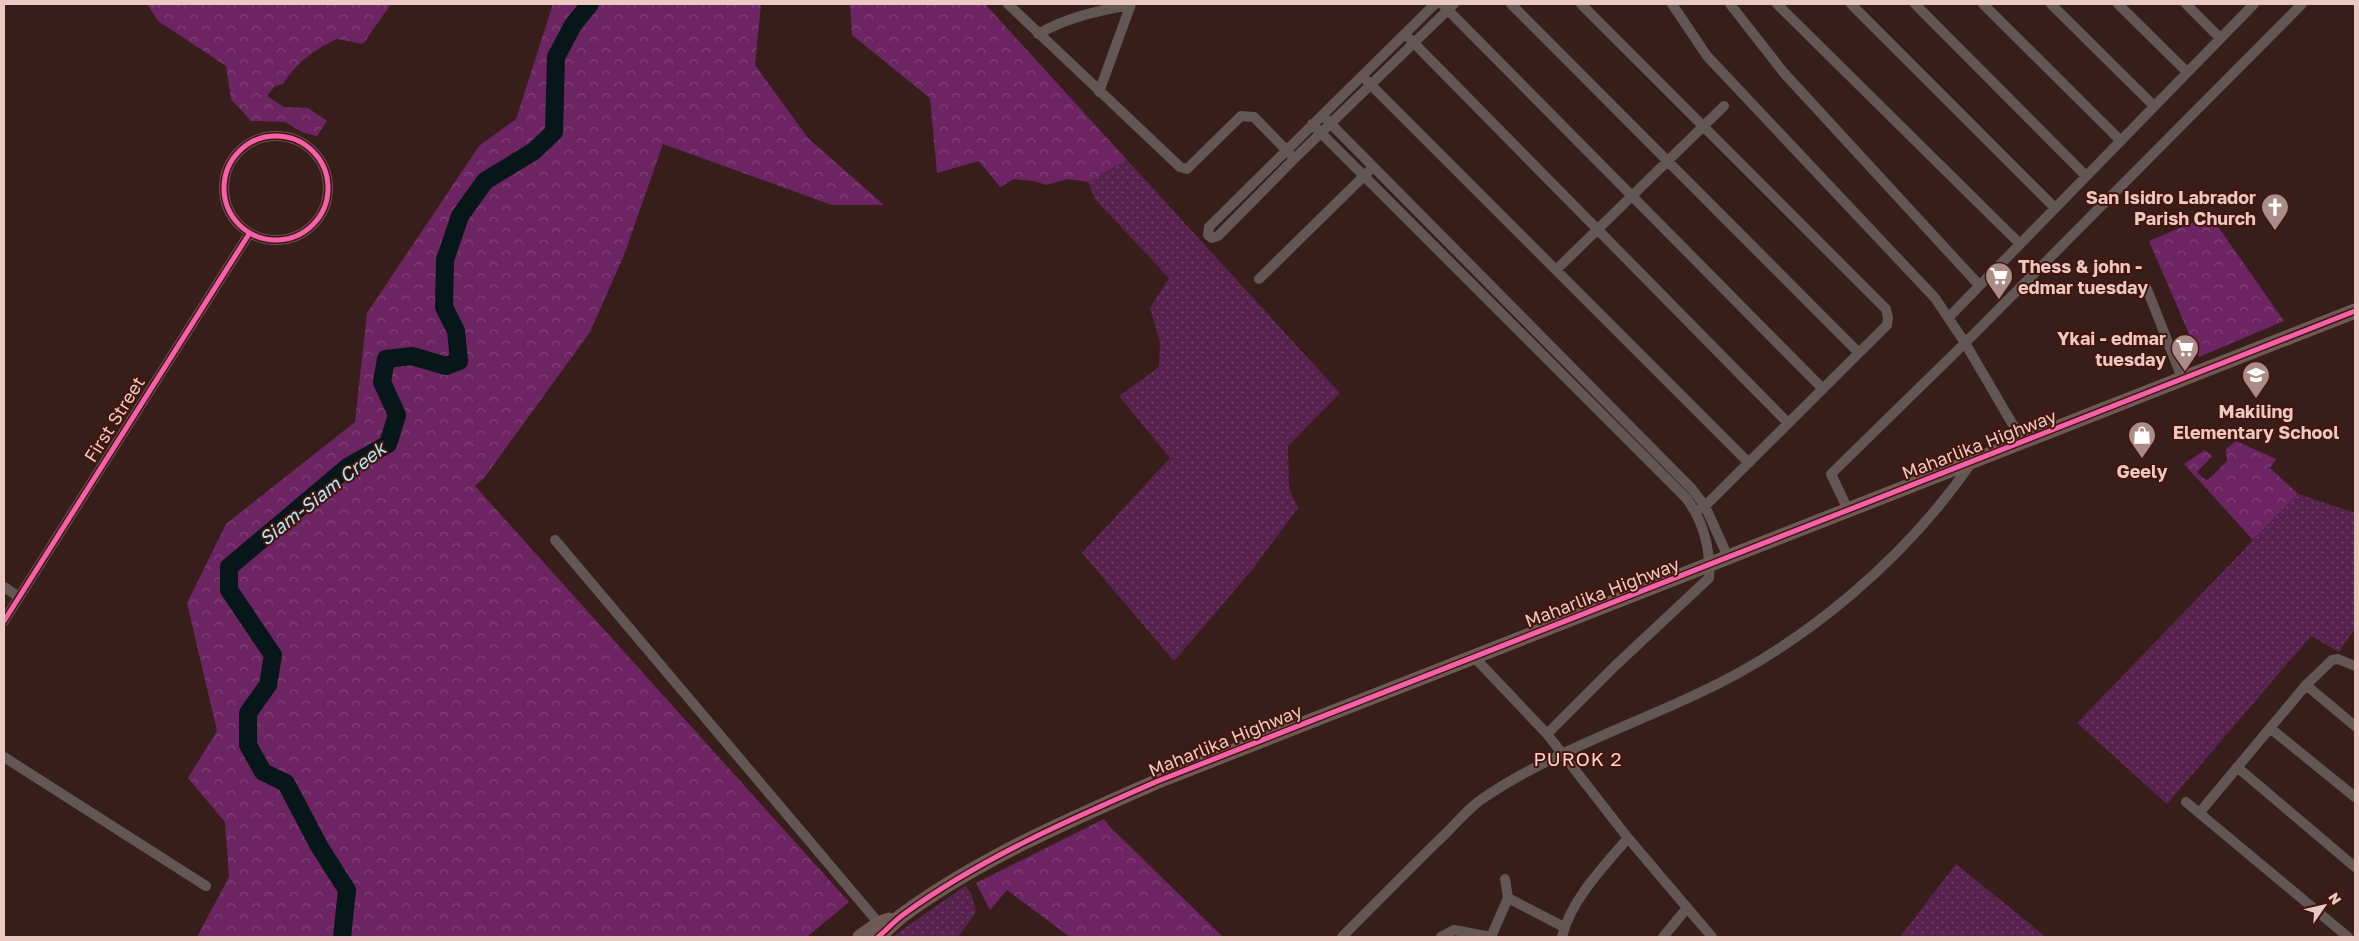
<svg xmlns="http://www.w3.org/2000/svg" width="2359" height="941" viewBox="0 0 2359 941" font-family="'Golos Text',sans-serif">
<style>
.green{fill:url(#green-dots)}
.forest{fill:url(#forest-crowns)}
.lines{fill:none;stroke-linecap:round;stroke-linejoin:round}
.river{stroke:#071619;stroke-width:18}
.minor{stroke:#625755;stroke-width:10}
.highway{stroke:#6d5a56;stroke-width:15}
.cycleway-casing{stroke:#45150d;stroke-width:8}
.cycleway{stroke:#f560ab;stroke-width:5}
.labels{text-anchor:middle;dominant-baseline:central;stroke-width:4;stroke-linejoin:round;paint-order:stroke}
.poi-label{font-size:18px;font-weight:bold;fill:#e9c9c2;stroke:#45150d;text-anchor:end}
.street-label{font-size:18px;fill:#e9c9c2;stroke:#45150d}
.water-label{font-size:19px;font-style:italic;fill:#a7e9f7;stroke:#45150d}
.neighbourhood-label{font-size:19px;letter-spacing:1px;fill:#fbd4cc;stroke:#45150d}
</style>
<defs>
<pattern id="green-dots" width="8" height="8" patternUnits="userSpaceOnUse" patternTransform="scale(1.25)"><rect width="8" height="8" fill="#58224f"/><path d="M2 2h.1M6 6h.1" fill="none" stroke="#704167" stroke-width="1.8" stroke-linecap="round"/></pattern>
<pattern id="forest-crowns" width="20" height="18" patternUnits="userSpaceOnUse" patternTransform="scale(1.25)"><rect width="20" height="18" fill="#6d2462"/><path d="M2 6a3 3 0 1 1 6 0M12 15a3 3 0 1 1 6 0" fill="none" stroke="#824277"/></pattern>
</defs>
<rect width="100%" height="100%" fill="#381e1a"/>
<!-- green -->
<path class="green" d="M 1127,160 L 1340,393 L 1288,446 L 1289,489 L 1298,508 L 1252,570 L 1174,661 L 1082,553 L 1170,458 L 1119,396 L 1159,367 L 1160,342 L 1150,308 L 1169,278 L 1095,199 L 1088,182 Z
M 2298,494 L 2355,513 L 2355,628 L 2339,652 L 2311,636 L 2167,804 L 2077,723 Z
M 1956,864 L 2046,937 L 1900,937 Z
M 965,886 L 971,893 L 976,912 L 958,937 L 892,937 Z"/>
<!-- forest -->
<path class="forest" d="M 147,4 L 391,4 L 363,44 L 337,39 C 314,50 297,62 283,84 L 275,86 L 267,96 L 284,107 L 308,108 L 327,121 L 317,136 L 304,133 L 285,122 L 251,121 L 231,99 L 226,66 L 158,21 Z
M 553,4 L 761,4 L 755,65 L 808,138 L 884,205 L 832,205 L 663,144 L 624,255 L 590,332 L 484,478 L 475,486 L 849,902 L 807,937 L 197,937 L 229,877 L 225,822 L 188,778 L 217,731 L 187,603 L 226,524 L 355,422 L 367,313 L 479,146 L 516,119 Z
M 850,4 L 985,4 L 1127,160 L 1088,182 L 1068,179 L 1046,185 L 1034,181 L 1014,179 L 1000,187 L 979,161 L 937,173 L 930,98 L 852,35 Z
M 2210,215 L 2284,321 L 2199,357 L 2149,241 Z
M 2236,441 L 2276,459 L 2270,468 L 2298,494 L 2253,540 L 2184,464 L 2205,450 L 2212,456 L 2197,472 L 2203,478 L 2208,480 L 2227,461 L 2226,449 Z
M 1104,819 L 1110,827 L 1223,937 L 1070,937 L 1007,890 L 990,910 L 976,883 Z"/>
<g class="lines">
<!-- river -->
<path class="river" d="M 342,937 L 347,890 L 319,846 L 286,783 L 263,772 L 248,745 L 248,713 L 268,685 L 273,655 L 229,590 L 229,567 L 349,466 L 388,444 L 397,415 L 382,382 L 386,359 L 412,356 L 446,366 L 459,361 L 456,331 L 444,307 L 445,260 L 460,216 L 485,181 L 534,151 L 554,132 L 556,57 L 573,25 L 590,4"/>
<!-- minor -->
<path class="minor" d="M 1008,4 L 1180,167 L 1187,169 L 1241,116 L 1254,117 L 1290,154
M 1435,4 L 1209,227 L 1208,235 L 1212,238 L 1218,236 L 1294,159 L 1454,4
M 1442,4 L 1823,389
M 1511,4 L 1859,353
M 1581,4 L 1886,309 L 1888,318 L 1887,325 L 1705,506 L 1696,511
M 1672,4 L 1707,56 L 1935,298 L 1965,343 L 2023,442
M 1730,4 L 1784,73 L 1979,285
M 1777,4 L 2020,244
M 1851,4 L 2055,208
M 1915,4 L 2086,176
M 1983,4 L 2121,141
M 2051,4 L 2154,106
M 2118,4 L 2187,72
M 2186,4 L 2220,38
M 1038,34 C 1068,17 1097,11 1130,5
M 1410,39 L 1788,423
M 1366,80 L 1749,463
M 1099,92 L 1131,4
M 1326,119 L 1692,489 L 1705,506 L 1728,557
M 1312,124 L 1686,498 C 1703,520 1711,550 1709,578 L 1616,665 L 1547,734
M224 188a52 52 0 1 1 104 0a52 52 0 1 1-104 0Z
M 1556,270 L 1724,106
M 1259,279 L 1368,172
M 2147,289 L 2182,378
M 1949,317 L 2254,4
M 1848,510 L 1831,474 L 1965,343 L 2302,4
M 555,540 L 882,927
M 4,587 L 19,597
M 4,621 L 249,234
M 1475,658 L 1547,734 L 1628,838 L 1712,937
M 2306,685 L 2355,726
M 2270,728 L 2355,797
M 4,757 L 206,886
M 2237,767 L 2355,867
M 2186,802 L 2348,937
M 2200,812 L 2306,685 L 2332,660 L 2338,659 L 2355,666
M 1505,879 L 1508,898 L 1564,927
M 1342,937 C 1374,905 1406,872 1439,840 C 1452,828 1465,812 1479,801 C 1547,754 1625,728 1699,693 C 1805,644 1906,558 1972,462
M 1441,937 L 1454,930 L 1491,937
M 1491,937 L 1508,898
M 1562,937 C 1570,901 1604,866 1628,838
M 1663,937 L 1687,908"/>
<!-- highway -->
<path class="highway" d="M 860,937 L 880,923 L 889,920
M 878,937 C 887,930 894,921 904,914 C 981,858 1071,819 1158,781 L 2355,311"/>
<!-- cycleway casing -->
<g class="cycleway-casing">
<path id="cycleway" d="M224 188a52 52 0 1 1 104 0a52 52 0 1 1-104 0Z
M 4,621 L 249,234
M 878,937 C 887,930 894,921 904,914 C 981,858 1071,819 1158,781 L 2355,311"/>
</g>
<!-- cycleway -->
<use href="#cycleway" class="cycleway"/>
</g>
<!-- icons -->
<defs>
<g id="church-pin" transform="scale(1.4375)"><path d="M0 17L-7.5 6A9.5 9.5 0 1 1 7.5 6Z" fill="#ab8d87" stroke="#45150d"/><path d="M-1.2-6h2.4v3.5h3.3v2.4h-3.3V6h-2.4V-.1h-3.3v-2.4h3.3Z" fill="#fff"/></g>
<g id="supermarket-pin" transform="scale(1.4375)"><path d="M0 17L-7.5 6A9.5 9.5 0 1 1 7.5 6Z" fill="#ab8d87" stroke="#45150d"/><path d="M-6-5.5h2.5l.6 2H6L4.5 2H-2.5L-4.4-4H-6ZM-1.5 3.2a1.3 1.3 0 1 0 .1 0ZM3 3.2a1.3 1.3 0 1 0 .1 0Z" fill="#fff"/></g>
<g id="school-pin" transform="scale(1.4375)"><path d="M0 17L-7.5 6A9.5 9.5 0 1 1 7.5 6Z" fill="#ab8d87" stroke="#45150d"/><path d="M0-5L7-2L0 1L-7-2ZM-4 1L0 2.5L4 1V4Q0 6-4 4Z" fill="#fff"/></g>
<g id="shop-pin" transform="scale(1.4375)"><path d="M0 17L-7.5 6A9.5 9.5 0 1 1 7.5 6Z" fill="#ab8d87" stroke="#45150d"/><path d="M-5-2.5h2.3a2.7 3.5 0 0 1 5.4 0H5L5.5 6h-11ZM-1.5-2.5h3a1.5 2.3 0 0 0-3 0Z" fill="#fff"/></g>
</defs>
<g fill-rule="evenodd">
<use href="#church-pin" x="2275" y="207"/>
<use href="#supermarket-pin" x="1999" y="276"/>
<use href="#supermarket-pin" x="2185" y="348"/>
<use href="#school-pin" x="2256" y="375"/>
<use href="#shop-pin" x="2142" y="435"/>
</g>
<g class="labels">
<!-- poi labels -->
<g class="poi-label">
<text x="2256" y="197">San Isidro Labrador<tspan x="2256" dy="21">Parish Church</tspan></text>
<text x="2018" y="266" text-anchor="start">Thess &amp; john -<tspan x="2018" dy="21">edmar tuesday</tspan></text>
<text x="2166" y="338">Ykai - edmar<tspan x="2166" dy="21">tuesday</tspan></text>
<text x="2256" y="411" text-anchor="middle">Makiling<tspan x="2256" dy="21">Elementary School</tspan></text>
<text x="2142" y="471" text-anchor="middle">Geely</text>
</g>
<!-- street labels -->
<g class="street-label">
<text transform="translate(114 419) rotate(-58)">First Street</text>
<text transform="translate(1979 444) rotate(-21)">Maharlika Highway</text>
<text transform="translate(1602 592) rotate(-21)">Maharlika Highway</text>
<text transform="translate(1225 740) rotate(-22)">Maharlika Highway</text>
</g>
<!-- water labels -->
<g class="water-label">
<text transform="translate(322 493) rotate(-38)">Siam-Siam Creek</text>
</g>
<!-- neighbourhood labels -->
<g class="neighbourhood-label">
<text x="1578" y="758">PUROK 2</text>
</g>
</g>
<!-- border -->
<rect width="2359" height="941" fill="none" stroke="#e9c9c2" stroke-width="10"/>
<!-- north arrow -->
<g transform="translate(2324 906) rotate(56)" stroke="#45150d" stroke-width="4" paint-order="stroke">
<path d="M0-4L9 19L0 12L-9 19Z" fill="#e9c9c2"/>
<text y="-8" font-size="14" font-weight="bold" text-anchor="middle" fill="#e9c9c2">N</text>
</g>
</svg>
